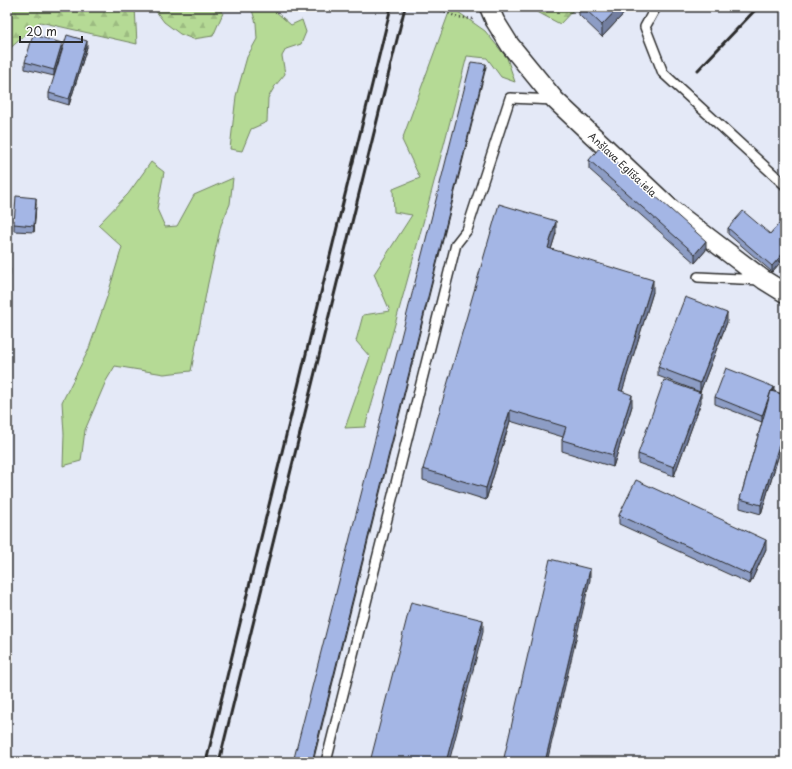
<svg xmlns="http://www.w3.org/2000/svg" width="792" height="769" viewBox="0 0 792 769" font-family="'Playpen Sans',sans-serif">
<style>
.grass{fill:#b5da95;stroke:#708260}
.forest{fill:url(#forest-firs);stroke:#708260}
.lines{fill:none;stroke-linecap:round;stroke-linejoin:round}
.lane-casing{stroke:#2b2b2b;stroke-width:12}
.street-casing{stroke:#2b2b2b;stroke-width:21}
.path{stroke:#2b2b2b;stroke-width:2.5;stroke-dasharray:1 3;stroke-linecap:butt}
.lane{stroke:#fff;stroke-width:9}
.street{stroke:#fff;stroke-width:18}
.rail{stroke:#2b2b2b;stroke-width:3}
.wall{fill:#8d9dc5;stroke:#2b2b2b}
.shaded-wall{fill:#737fa0;stroke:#2b2b2b}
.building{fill:#a4b6e5;stroke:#2b2b2b}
.labels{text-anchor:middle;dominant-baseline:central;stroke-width:3;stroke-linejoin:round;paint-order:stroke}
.street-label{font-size:10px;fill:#2b2b2b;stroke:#fff}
</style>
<defs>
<pattern id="forest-firs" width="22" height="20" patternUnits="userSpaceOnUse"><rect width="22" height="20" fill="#b5da95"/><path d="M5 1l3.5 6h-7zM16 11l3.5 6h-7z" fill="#9cbb81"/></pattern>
</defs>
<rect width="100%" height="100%" fill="#e4e9f7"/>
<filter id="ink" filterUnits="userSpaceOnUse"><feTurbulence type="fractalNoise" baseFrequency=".025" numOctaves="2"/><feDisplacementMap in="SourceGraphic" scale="8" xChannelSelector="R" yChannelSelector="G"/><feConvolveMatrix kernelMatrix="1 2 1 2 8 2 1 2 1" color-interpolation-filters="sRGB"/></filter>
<g filter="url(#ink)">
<!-- grass -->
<path class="grass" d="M 251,7 L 274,7 L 275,11 L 291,25 L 302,20 L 306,32 L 301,44 L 286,49 L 282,56 L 285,74 L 275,86 L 268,98 L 267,122 L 251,129 L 242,151 L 230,149 L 236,96 L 247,57 L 257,39 L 256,23 Z
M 451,7 L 485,31 L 507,58 L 515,82 L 501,77 L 487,58 L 467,56 C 435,180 402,304 365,427 L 345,428 L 370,357 L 356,341 L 363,315 L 390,311 L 374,274 L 412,215 L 394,212 L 393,189 L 420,178 L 402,140 Z
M 151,162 L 164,172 L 157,209 L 165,227 L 177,226 L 194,195 L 233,178 L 230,204 L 221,225 L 208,283 L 191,371 L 164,374 L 115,366 L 106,381 L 85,430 L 81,461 L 63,466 L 64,434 L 62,402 L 88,351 L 107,297 L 122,247 L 98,225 L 128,194 Z"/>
<!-- forest -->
<path class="forest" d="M 7,7 L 135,7 L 137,44 L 40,22 L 7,51 Z
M 153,7 L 216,7 L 223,13 L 213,36 L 193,39 L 180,34 L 164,22 Z
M 528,7 L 576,7 L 560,24 Z"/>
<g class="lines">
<!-- lane casing -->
<g class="lane-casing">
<path id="lane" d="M 656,7 L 645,27 L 663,73 L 785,185
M 698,277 L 761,280
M 326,762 L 456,244 L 467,230 L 510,98 L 554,100"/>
</g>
<!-- street casing -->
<g class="street-casing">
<path id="street" d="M 489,7 L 495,21 L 510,45 L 555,100 L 671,209 L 764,280 L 785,293"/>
</g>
<!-- path -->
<path class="path" d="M 434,7 L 457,17 L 473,19"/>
<!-- lane -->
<use href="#lane" class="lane"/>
<!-- street -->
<use href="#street" class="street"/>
<!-- rail -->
<path class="rail" d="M 698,70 L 758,7
M 206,762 L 391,7
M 219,762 L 405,7"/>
</g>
<!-- wall -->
<path class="wall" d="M 579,7 L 630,7 L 602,37 L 579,15 Z
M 87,47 L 69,105 L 49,99 L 49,93 Z
M 62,49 L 54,76 L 25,69 L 25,62 Z
M 589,160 L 706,250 L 695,263 L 589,169 Z
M 36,204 L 34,232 L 14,231 L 14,224 Z
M 785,217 L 785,257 L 772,272 L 728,234 L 728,228 L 770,234 Z
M 556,233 L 551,249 L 653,292 L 622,391 L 632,406 L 613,467 L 562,451 L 562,440 L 563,437 L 510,421 L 486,500 L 423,480 L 423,469 Z
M 727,322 L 700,392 L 658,376 L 658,367 Z
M 774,391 L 785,395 L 785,434 L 761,514 L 740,508 L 740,499 L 762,422 L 715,404 L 715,397 Z
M 701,402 L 674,476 L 638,463 L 638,454 Z
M 619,515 L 766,549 L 750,584 L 619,524 Z"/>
<!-- shaded-wall -->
<path class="shaded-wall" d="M 619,7 L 630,7 L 602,37 L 602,25 Z
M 87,41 L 87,47 L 69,105 L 69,99 Z
M 62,43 L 62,49 L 54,76 L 54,70 Z
M 486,64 L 486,67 L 313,762 L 312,762 Z
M 36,198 L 36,204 L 34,232 L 34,226 Z
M 556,221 L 556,233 L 548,259 L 548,248 Z
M 706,241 L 706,250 L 695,263 L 695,254 Z
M 785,251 L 785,257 L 772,272 L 772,266 Z
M 10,269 L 10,275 L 7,285 L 7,279 Z
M 653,280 L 653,292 L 619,402 L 619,390 Z
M 727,313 L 727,322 L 700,392 L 700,383 Z
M 774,387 L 774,393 L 762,422 L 762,416 Z
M 701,393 L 701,402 L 674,476 L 674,467 Z
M 632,395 L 632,406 L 613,467 L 613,455 Z
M 510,410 L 510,421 L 486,500 L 486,488 Z
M 785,425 L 785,434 L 761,514 L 761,505 Z
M 766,540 L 766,549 L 750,584 L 750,575 Z
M 590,569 L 590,580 L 547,762 L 545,762 Z
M 483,620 L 483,632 L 449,762 L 446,762 Z"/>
<!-- building -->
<path class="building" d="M 583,7 L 619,7 L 602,25 Z
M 33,35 L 62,43 L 54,70 L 25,62 Z
M 67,35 L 87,41 L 69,99 L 49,93 Z
M 471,62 L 486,64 L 312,762 L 293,762 Z
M 600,147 L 706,241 L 695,254 L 589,160 Z
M 16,196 L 36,198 L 34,226 L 14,224 Z
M 499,204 L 556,221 L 548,248 L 653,280 L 619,390 L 632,395 L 613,455 L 562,440 L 566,427 L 510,410 L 486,488 L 423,469 Z
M 743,211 L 770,234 L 785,217 L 785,251 L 772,266 L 728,228 Z
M 7,269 L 10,269 L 7,279 Z
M 685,297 L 727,313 L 700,383 L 658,367 Z
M 726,368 L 774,387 L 772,391 L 771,391 L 762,416 L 715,397 Z
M 664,380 L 701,393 L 674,467 L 638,454 Z
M 771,391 L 785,395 L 785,425 L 761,505 L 740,499 Z
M 636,480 L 766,540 L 750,575 L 619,515 Z
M 550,559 L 590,569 L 545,762 L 503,762 Z
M 411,602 L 483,620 L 446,762 L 370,762 Z"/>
</g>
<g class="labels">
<!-- street labels -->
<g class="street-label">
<text transform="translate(623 164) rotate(43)">Anšlava Eglīša iela</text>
</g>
</g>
<!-- margin -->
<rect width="792" height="769" fill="none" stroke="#fff" stroke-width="24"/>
<rect x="12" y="12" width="768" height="745" fill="none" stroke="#2b2b2b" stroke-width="1.5" filter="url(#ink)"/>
<!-- scale -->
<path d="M20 36v6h62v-6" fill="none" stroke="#2b2b2b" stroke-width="2"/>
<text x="26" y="36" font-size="12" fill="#2b2b2b" stroke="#ffffff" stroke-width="3" paint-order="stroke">20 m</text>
</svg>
